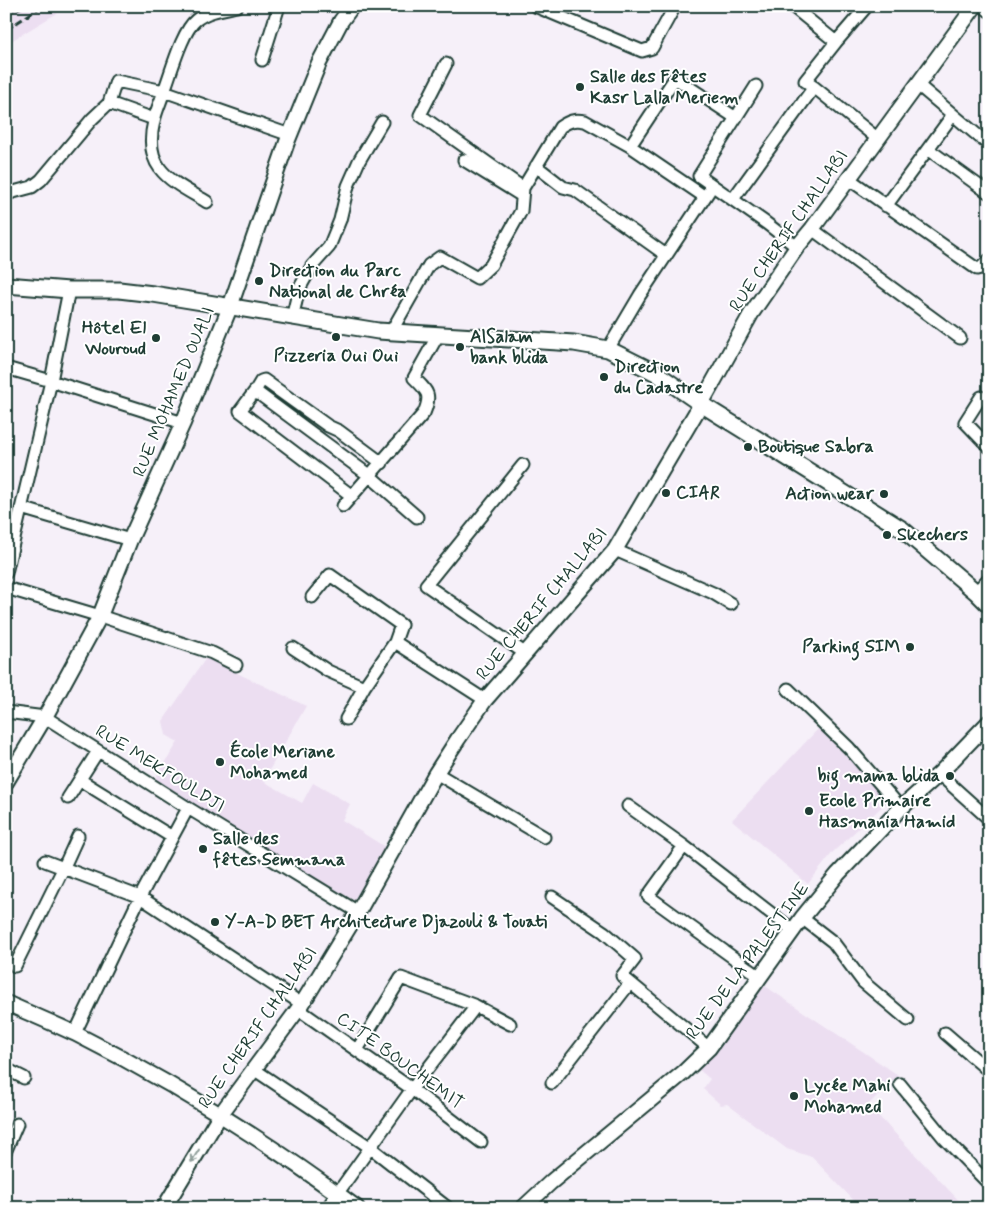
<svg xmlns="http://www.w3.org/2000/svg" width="995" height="1214" viewBox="0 0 995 1214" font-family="Mynerve,sans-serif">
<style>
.built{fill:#ecdef1}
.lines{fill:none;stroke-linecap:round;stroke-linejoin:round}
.minor-casing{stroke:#1f3d34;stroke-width:15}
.tertiary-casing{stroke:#1f3d34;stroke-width:18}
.secondary-casing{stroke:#1f3d34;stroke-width:19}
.minor{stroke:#fff;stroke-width:11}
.tertiary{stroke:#fff;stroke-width:14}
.secondary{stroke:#fff;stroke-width:15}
.rail{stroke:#1f3d34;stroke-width:3;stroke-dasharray:8 4;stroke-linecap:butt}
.oneway{stroke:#8f9e9a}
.poi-dot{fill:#1f3d34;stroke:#fff;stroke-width:2}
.labels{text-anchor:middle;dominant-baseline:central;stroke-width:4;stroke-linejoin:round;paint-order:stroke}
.poi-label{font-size:18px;font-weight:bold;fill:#1f3d34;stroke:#fff;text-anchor:start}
.street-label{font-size:18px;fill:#1f3d34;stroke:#fff}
</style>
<rect width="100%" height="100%" fill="#f6f0f9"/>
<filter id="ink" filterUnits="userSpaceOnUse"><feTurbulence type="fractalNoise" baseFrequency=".02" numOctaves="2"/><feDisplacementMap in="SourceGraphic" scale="10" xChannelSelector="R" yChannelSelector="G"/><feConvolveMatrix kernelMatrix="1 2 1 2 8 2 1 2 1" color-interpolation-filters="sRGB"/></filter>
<g filter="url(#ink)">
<!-- built -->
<path class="built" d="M 6,6 L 69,6 L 6,44 Z
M 206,658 L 306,706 L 263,781 L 302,803 L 313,783 L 350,804 L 342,820 L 385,847 L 354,900 L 239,835 L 154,781 L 178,742 L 166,735 L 163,721 Z
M 819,728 L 888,801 L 833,852 L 808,884 L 732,820 Z
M 762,984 L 898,1075 L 868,1105 L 966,1208 L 861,1208 L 812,1157 L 787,1149 L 727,1104 L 721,1105 L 703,1089 L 710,1079 L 697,1068 Z"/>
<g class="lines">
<!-- minor casing -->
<g class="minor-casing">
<path id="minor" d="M 535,6 L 642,51 L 652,48 L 675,6
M 792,6 L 836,42
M 983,6 L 989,11
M 262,60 L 279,6
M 446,64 L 420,115 L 523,188
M 918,85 L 989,145
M 756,86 L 699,176 L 766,223 L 797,247
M 814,87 L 805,81 L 836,42 L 867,6
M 154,119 L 109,103 L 116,81 L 164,91 C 171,73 182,31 196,20 C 207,11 223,9 237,6
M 630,146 L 675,78 L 736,118
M 928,149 L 989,193
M 464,160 L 519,194
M 536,166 L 563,187 L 575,190 L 666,255
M 849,179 L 977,269 L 981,268 L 989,260
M 6,194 L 32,187 L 41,180 L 92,119 L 109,103
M 733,199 L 814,87 L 878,139
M 207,202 C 172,181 142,170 154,121 C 156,111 161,101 164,91 L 290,135
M 886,206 L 952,116
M 812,229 L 960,338
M 292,318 L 299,289 L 312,266 L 329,247 L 340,220 L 348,186 L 359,161 L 382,122
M 391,332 L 429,265 L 440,257 L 477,278 L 491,265 L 521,211 L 523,188 L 560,127 C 569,121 574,119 585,121 L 630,146 L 705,197
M 608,349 L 640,295 L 709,191
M 6,368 L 51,381 L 183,423
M 255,391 L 261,381 L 264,380 L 328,426 L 339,431 L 382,463
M 981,397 L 965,422 L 989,447
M 523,465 L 426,585 L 526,654
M 352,496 L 240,411 L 255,391 L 370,476 L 417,517
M 343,506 L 424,413 C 432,394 427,391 414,378 L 438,335
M 21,508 L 130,540
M 615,550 L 713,593 L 731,604
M 6,573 L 51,381 L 69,290
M 6,588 L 100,616 L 212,653 L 236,665
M 976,592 L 989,578
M 312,597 L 330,575 L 401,625 L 395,642 L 364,687 L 346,719
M 395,642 L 485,700
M 293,648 L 328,671 L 364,687
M 788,689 L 849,748 L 901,808
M 6,712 L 45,717 L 188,808 L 358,912
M 436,773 L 544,837
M 939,774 L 989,819
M 80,780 L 172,837
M 68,798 L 98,751
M 628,806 L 684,846 L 794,931
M 684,846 L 648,896 L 760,977
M 45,861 L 140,897 L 302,1004
M 552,897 L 604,932 L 635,959 L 622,976 L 709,1048
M 802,918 L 833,942 L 863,982 L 908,1020
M 15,966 L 63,869 L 78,836
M 298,1009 L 412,1089 L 481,1142
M 75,1033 L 140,897 L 188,808
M 945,1033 L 989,1071
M 357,1050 L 401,978 L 476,1006 L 510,1024
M 6,1069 L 24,1078
M 255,1070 L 371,1148 L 448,1208
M 552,1083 L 630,983
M 900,1084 L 944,1138 L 989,1184
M 6,1150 L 17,1124
M 327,1208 L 412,1089 L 476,1006"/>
</g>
<!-- tertiary casing -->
<g class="tertiary-casing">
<path id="tertiary" d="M 6,782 L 45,717 L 100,616 L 130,540 L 183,423 L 230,307 L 287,142 L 319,63 L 341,21 L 352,6
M 6,1003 C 29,1013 53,1023 76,1034 C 174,1083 268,1142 357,1208
M 164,1208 L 220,1115 L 302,1004 L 358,912 L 436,773 L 458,739 L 485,700 L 615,550 L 701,404 L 751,314 L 797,247 L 812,229 L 975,6
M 523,1208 L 551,1182 L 683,1073 L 709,1048 L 802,918 L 838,874 L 901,808 L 939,774 L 989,722"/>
</g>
<!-- secondary casing -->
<g class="secondary-casing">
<path id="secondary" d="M 6,285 L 69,290 L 119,290 L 153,294 L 378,331 L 574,343 L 608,349 L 656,373 L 701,404 L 902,529 L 976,592 L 989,605"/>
</g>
<!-- minor -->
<use href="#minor" class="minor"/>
<!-- tertiary -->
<use href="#tertiary" class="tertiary"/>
<!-- secondary -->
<use href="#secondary" class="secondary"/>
<!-- rail -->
<path class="rail" d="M 6,14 L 24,6
M 6,30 L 42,6"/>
</g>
<!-- one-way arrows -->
<defs><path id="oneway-shaft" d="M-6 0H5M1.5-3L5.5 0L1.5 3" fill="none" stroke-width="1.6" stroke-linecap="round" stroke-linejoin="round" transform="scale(1.25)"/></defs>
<use class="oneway" href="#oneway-shaft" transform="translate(195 1156) rotate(122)"/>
</g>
<!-- markers -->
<g class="poi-dot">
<circle cx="580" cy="87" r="5"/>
<circle cx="259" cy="281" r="5"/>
<circle cx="336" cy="337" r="5"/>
<circle cx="156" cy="338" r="5"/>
<circle cx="460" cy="347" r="5"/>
<circle cx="604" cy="377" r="5"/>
<circle cx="748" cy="447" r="5"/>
<circle cx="666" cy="493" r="5"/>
<circle cx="884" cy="494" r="5"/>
<circle cx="887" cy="535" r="5"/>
<circle cx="910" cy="647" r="5"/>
<circle cx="220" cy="762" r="5"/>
<circle cx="950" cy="776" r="5"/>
<circle cx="809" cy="811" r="5"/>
<circle cx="203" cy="849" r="5"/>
<circle cx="215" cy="922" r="5"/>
<circle cx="794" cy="1096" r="5"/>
</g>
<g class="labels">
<!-- poi labels -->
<g class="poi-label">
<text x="590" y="77">Salle des Fêtes<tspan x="590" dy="21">Kasr Lalla Meriem</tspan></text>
<text x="269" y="271">Direction du Parc<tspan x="269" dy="21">National de Chréa</tspan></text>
<text x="146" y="328" text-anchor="end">Hôtel El<tspan x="146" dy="21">Wouroud</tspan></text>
<text x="470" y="337">AlSalam<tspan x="470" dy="21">bank blida</tspan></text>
<text x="336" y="356" text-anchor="middle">Pizzeria Oui Oui</text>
<text x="614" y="367">Direction<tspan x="614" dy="21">du Cadastre</tspan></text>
<text x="758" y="447">Boutique Sabra</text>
<text x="676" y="493">CIAR</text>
<text x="874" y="494" text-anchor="end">Action wear</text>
<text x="897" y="535">Skechers</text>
<text x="900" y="647" text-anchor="end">Parking SIM</text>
<text x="230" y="752">École Meriane<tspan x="230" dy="21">Mohamed</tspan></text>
<text x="940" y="776" text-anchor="end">big mama blida</text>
<text x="819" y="801">Ecole Primaire<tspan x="819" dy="21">Hasmania Hamid</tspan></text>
<text x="213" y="839">Salle des<tspan x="213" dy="21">fêtes Semmana</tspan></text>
<text x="225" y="922">Y-A-D BET Architecture Djazouli &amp; Touati</text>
<text x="804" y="1086">Lycée Mahi<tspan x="804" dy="21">Mohamed</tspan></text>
</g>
<!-- street labels -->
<g class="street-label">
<text transform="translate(789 231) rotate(-55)">RUE CHERIF CHALLABI</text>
<text transform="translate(174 392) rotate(-67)">RUE MOHAMED OUALI</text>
<text transform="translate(542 604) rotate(-50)">RUE CHERIF CHALLABI</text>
<text transform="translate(160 769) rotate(32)">RUE MEKFOULDJI</text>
<text transform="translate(748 961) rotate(-53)">RUE DE LA PALESTINE</text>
<text transform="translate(258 1028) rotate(-55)">RUE CHERIF CHALLABI</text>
<text transform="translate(400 1061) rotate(36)">CITE BOUCHEMIT</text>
</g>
</g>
<!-- margin -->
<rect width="995" height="1214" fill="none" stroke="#fff" stroke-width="25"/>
<rect x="12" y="12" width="970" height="1189" fill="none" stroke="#1f3d34" stroke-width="2" filter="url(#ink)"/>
</svg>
